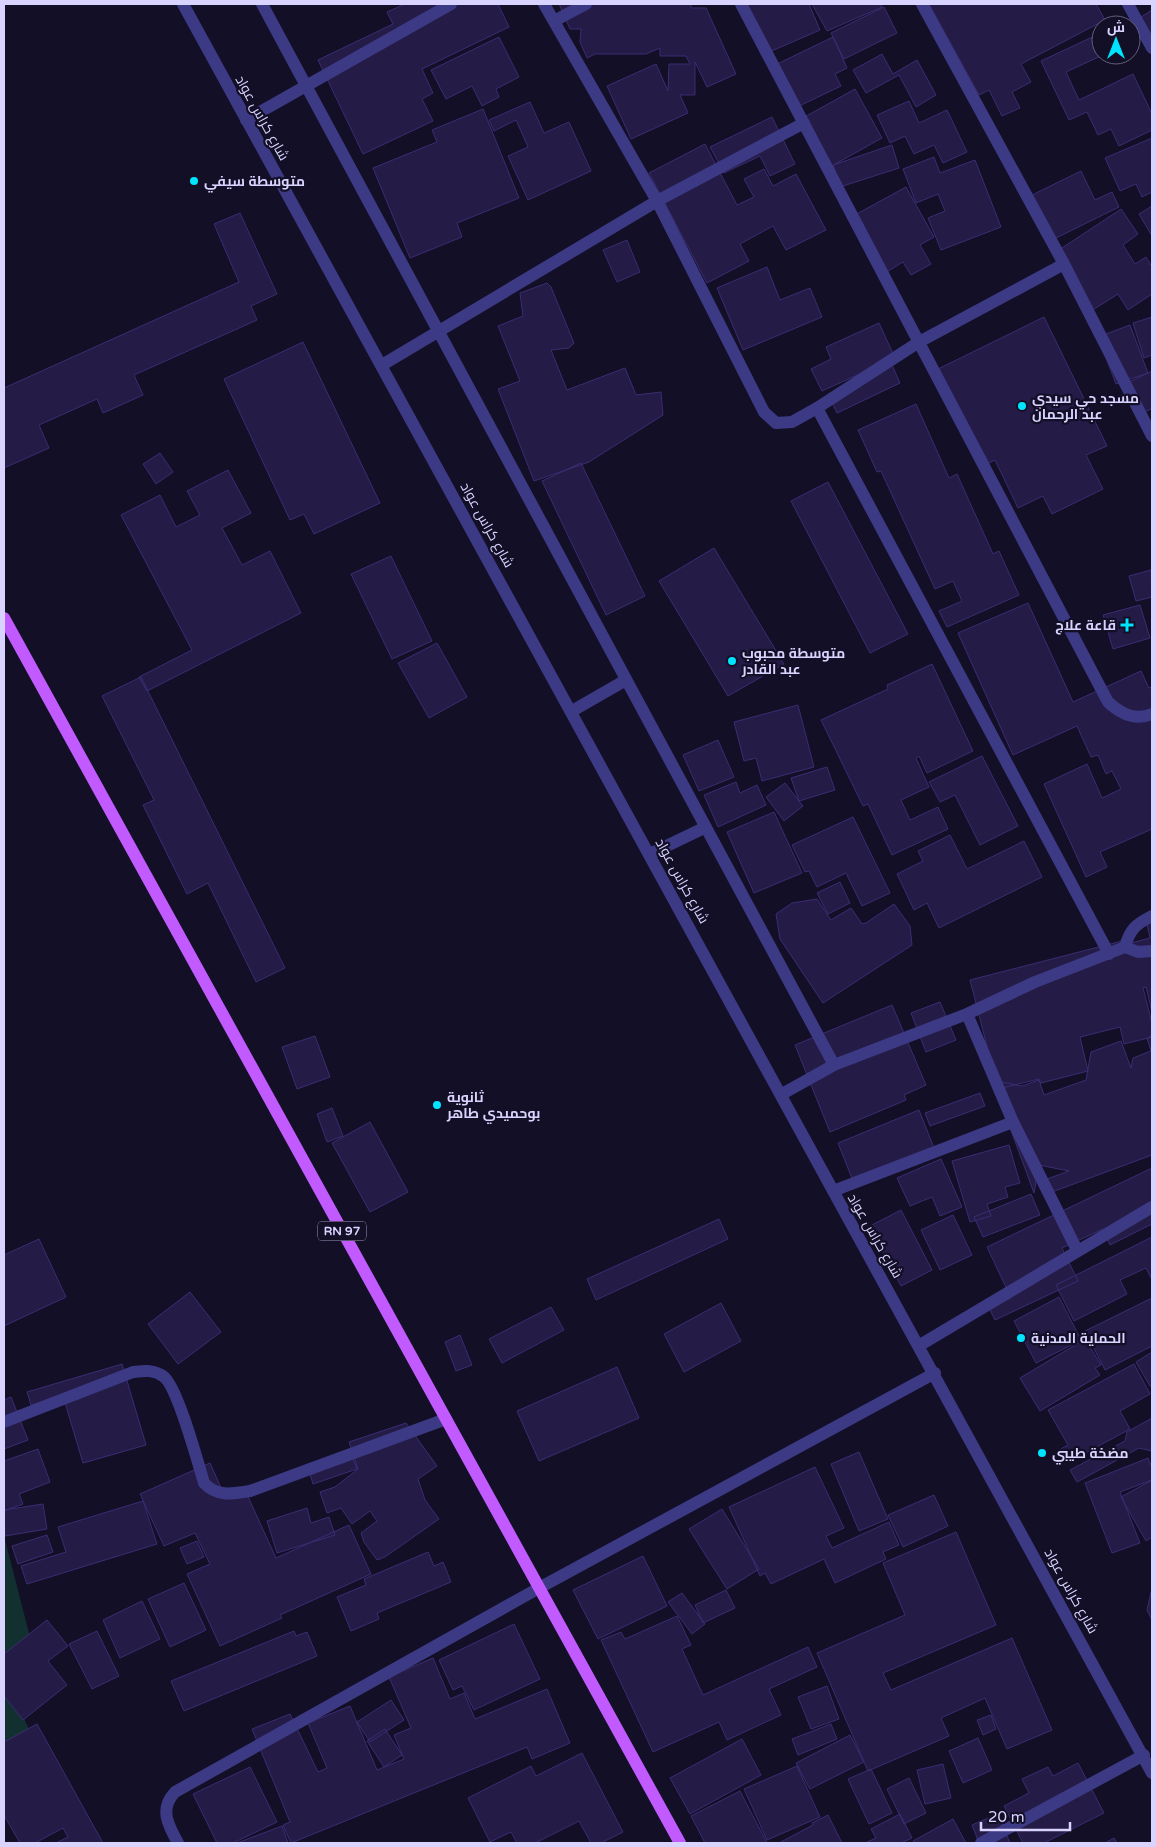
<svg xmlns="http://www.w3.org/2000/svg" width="1156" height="1847" viewBox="0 0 1156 1847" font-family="'Varela Round',Cairo,sans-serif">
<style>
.green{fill:#12302f}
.building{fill:#241b47;stroke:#3b2d73}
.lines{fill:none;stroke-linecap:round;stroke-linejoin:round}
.minor{stroke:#3d3a85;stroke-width:12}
.major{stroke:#c25bff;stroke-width:12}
.poi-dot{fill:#00e5ff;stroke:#130f26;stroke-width:2}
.labels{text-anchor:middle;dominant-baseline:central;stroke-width:4.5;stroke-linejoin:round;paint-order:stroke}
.shield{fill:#130f26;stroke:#9e99be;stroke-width:1}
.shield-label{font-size:12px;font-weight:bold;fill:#d9d4ff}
.street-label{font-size:14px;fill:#d9d4ff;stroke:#130f26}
.poi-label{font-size:14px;font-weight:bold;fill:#d9d4ff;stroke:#130f26;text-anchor:start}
</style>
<rect width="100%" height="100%" fill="#130f26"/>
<!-- green -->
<path class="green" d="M 4,1536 L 30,1637 L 4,1669 Z
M 4,1676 L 37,1746 L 4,1772 Z"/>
<!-- building -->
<path class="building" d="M 405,4 L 498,4 L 509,27 L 422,69 L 433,93 L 422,99 L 433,121 L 363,154 L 318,60 L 393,24 L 387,12 Z
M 559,4 L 691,4 L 691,8 L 706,8 L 736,74 L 707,87 L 695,62 L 695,95 L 680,95 L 688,113 L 631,139 L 607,86 L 656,64 L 668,91 L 669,64 L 690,64 L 686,56 L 660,56 L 660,48 L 646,54 L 595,54 L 587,58 L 580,42 L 581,29 L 570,29 Z
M 749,4 L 809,4 L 820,30 L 767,53 L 747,5 Z
M 812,4 L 881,4 L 882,7 L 827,31 Z
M 929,4 L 1096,4 L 1105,20 L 1021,64 L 1031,82 L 1012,92 L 1020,108 L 1002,116 L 989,90 L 979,95 Z
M 884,7 L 897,33 L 844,59 L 831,33 Z
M 1152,10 L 1152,36 L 1141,17 Z
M 1101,33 L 1103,55 L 1066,72 L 1079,100 L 1133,74 L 1152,114 L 1152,130 L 1119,146 L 1111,129 L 1098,135 L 1087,112 L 1069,120 L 1041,61 Z
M 499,37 L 519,77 L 496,89 L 499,97 L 482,106 L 472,86 L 446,99 L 431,70 Z
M 833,37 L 847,68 L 835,74 L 841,86 L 795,108 L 775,65 Z
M 882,54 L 893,74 L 917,60 L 936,95 L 916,107 L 899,75 L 866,93 L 853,70 Z
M 855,89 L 882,138 L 828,168 L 801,119 Z
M 909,101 L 919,123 L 947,110 L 967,152 L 943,163 L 934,145 L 914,154 L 905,136 L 890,143 L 877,115 Z
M 530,102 L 544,133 L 569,122 L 591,171 L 528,200 L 508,156 L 528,147 L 516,120 L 494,131 L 489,120 Z
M 483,109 L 519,198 L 457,223 L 462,237 L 410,258 L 373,168 L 437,142 L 432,130 Z
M 772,117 L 795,164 L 770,176 L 760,156 L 724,173 L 710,147 Z
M 1152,138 L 1152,192 L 1142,197 L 1136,184 L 1120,191 L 1105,158 Z
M 705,144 L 737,205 L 754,197 L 744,179 L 764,169 L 773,186 L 796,174 L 826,230 L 786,250 L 773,226 L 740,244 L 749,261 L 707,283 L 649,173 Z
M 892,145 L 899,168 L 840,187 L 833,165 Z
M 934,157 L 940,173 L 975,160 L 1001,227 L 941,250 L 928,218 L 945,211 L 938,194 L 916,203 L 903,169 Z
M 1081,171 L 1095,200 L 1112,192 L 1119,207 L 1050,241 L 1028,197 Z
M 906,187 L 934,237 L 920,245 L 931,264 L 911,275 L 903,262 L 885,273 L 853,216 Z
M 1152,206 L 1152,236 L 1139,214 Z
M 1121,209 L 1138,234 L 1123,245 L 1135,264 L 1146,257 L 1152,267 L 1152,294 L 1128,310 L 1118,294 L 1091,311 L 1053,254 Z
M 240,213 L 277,294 L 251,306 L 257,320 L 134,375 L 143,395 L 103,413 L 97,399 L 39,425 L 49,448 L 4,468 L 4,388 L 239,282 L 214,224 Z
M 627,240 L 640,272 L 617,282 L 603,250 Z
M 767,267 L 780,300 L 810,288 L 822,317 L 743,350 L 717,288 Z
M 547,283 L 551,287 L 574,343 L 569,348 L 551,350 L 567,390 L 625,368 L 636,395 L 661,392 L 663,415 L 589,462 L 534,481 L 498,389 L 520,381 L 498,326 L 523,316 L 520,293 Z
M 1044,317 L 1107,446 L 1086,455 L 1103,489 L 1052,514 L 1043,496 L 1018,508 L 995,460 L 983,466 L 936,370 Z
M 1152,317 L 1152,355 L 1144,358 L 1133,323 Z
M 879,323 L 895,358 L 822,391 L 811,369 L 831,359 L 826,347 Z
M 1130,325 L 1148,373 L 1116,384 L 1098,337 Z
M 303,342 L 380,503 L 314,534 L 304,514 L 290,520 L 224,379 Z
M 892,365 L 900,383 L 837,413 L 828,394 Z
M 1152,371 L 1152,411 L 1151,409 L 1136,416 L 1121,386 Z
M 916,404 L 949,478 L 957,474 L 993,554 L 999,551 L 1019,595 L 947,627 L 939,611 L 962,601 L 953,581 L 935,589 L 881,471 L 877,472 L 858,430 Z
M 160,453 L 173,472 L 156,484 L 143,464 Z
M 581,463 L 645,596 L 606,615 L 542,481 Z
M 228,470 L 251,513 L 222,528 L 242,565 L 270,551 L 301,613 L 147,691 L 139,677 L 192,650 L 121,515 L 160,495 L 176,527 L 200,515 L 187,491 Z
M 828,482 L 908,634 L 870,653 L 791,501 Z
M 714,548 L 784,664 L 728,696 L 659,581 Z
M 391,556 L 432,641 L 392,659 L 351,574 Z
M 1151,570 L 1152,597 L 1136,601 L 1129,576 Z
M 1028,603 L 1073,702 L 1141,671 L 1149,688 L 1152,687 L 1152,829 L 1100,852 L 1107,867 L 1086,877 L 1044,784 L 1087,764 L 1102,798 L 1121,789 L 1112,771 L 1106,774 L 1098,755 L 1091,757 L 1077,726 L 1013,755 L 958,633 Z
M 1140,605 L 1150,638 L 1113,649 L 1103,615 Z
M 437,643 L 467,697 L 429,718 L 398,663 Z
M 932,664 L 973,751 L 927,773 L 919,756 L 916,758 L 929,787 L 901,800 L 910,820 L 938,807 L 948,829 L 892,855 L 868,804 L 863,806 L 821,720 L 888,689 L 887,685 Z
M 141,677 L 285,968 L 256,982 L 208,883 L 187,894 L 143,805 L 154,800 L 102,696 Z
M 798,705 L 814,767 L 762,781 L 756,758 L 744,761 L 734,722 Z
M 718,740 L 734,777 L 699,791 L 683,755 Z
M 982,756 L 1018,826 L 980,845 L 955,795 L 940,802 L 929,782 Z
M 827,767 L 835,790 L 799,801 L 791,778 Z
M 736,782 L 740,793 L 757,785 L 766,805 L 718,827 L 704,795 Z
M 785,783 L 803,806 L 784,821 L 766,797 Z
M 774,812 L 802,873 L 754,893 L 727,832 Z
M 853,817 L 890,893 L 862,906 L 846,873 L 817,887 L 809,871 L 805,872 L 792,845 Z
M 950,835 L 967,869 L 1024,841 L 1042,877 L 939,928 L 927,903 L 914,910 L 897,874 L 923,861 L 918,851 Z
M 840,882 L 850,903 L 828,914 L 817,893 Z
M 817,899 L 831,920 L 851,908 L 862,924 L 866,923 L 894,904 L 910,926 L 912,945 L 823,1003 L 780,939 L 776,914 L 792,903 Z
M 1152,923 L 1152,1012 L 1146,987 L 1143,988 L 1152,1023 L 1152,1037 L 1124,1044 L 1120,1027 L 1080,1037 L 1088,1071 L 1041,1083 L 1039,1079 L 998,1089 L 970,980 L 1122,941 L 1123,945 L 1150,938 L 1147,924 Z
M 940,1002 L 956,1040 L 926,1052 L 911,1013 Z
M 892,1005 L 926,1085 L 904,1095 L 906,1100 L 830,1132 L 795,1045 Z
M 315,1036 L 330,1077 L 297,1089 L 282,1047 Z
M 1152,1036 L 1152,1155 L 1052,1192 L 1047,1179 L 1069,1171 L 1039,1165 L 1034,1193 L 1005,1114 L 996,1081 L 1022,1086 L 1039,1080 L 1044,1095 L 1086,1080 L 1091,1052 L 1121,1041 L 1131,1068 L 1133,1058 L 1151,1051 L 1147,1038 Z
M 980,1093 L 985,1106 L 930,1126 L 925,1113 Z
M 332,1108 L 343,1136 L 327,1142 L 317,1114 Z
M 919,1110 L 936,1153 L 855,1186 L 838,1143 Z
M 370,1122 L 408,1192 L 370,1212 L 332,1143 Z
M 1009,1145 L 1020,1183 L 1005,1187 L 1008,1197 L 987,1204 L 991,1216 L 970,1222 L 952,1161 Z
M 941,1159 L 962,1207 L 940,1216 L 932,1197 L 910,1206 L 897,1178 Z
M 1152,1168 L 1152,1224 L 1110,1245 L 1103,1229 L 1062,1248 L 1078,1281 L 995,1320 L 989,1308 L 1011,1298 L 987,1247 Z
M 1031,1194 L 1040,1215 L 983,1237 L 974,1217 Z
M 901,1210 L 932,1270 L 901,1286 L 870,1226 Z
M 953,1215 L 972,1255 L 940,1270 L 921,1230 Z
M 719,1219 L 728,1239 L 596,1300 L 587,1279 Z
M 1152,1237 L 1152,1280 L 1146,1268 L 1120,1280 L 1127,1294 L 1074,1321 L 1056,1285 Z
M 39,1239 L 66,1297 L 4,1326 L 4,1255 Z
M 190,1292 L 221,1332 L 178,1364 L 148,1324 Z
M 1059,1297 L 1081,1340 L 1036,1363 L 1014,1321 Z
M 1152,1298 L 1152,1346 L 1105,1370 L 1085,1331 Z
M 721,1303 L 741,1341 L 684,1372 L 664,1334 Z
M 551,1307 L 564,1330 L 502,1363 L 489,1339 Z
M 460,1335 L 472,1365 L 456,1371 L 445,1342 Z
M 1085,1339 L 1101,1365 L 1095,1368 L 1100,1375 L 1040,1411 L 1020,1378 Z
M 1152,1352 L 1152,1385 L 1150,1386 L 1136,1362 Z
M 122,1364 L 146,1445 L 83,1463 L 63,1396 L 31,1405 L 27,1392 Z
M 1134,1364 L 1150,1394 L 1120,1411 L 1130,1429 L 1067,1463 L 1059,1450 L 1068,1445 L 1048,1410 Z
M 617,1367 L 639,1418 L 539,1461 L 517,1411 Z
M 11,1397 L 28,1440 L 4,1449 L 4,1400 Z
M 1152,1418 L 1152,1451 L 1139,1448 L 1077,1482 L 1070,1470 L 1125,1441 L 1127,1432 Z
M 406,1423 L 437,1466 L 418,1479 L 425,1500 L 439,1519 L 385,1557 L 377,1560 L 364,1542 L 361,1533 L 377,1521 L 370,1511 L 352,1524 L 341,1508 L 327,1513 L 320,1492 L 335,1487 L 358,1469 L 349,1442 Z
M 38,1449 L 50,1482 L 19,1494 L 23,1504 L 4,1511 L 4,1461 Z
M 859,1452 L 888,1519 L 859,1531 L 831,1464 Z
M 352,1456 L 357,1469 L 313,1484 L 309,1471 Z
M 1148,1458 L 1152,1468 L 1152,1480 L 1120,1492 L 1140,1543 L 1112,1553 L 1085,1483 Z
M 210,1463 L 225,1497 L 244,1488 L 276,1558 L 349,1525 L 371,1574 L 280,1615 L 282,1618 L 220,1646 L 187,1574 L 210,1564 L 195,1533 L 164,1546 L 140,1494 Z
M 815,1467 L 844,1528 L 826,1536 L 832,1548 L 889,1522 L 899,1545 L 883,1552 L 886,1559 L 835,1583 L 824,1559 L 771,1584 L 765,1573 L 760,1576 L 729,1507 Z
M 1152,1480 L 1152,1537 L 1146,1541 L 1121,1497 Z
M 934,1495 L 948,1526 L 903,1547 L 888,1515 Z
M 143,1501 L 157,1544 L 27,1584 L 21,1566 L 66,1552 L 58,1527 Z
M 43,1504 L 47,1529 L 5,1536 L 4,1510 Z
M 307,1508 L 311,1523 L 329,1517 L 335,1535 L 277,1553 L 267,1521 Z
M 722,1509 L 759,1569 L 727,1589 L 689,1529 Z
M 956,1532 L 996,1625 L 883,1673 L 891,1690 L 1012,1638 L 1052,1730 L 1007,1749 L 985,1698 L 941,1718 L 949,1736 L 868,1771 L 817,1653 L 905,1615 L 883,1563 Z
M 47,1535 L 53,1552 L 18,1564 L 12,1546 Z
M 197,1541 L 204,1557 L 187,1564 L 180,1548 Z
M 428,1552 L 434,1566 L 443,1562 L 451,1582 L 377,1613 L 379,1619 L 351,1631 L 337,1597 L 366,1585 L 364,1579 Z
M 643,1556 L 667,1606 L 598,1639 L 573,1590 Z
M 184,1583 L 206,1630 L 170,1647 L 148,1599 Z
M 1152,1588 L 1152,1620 L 1147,1610 Z
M 726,1590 L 735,1608 L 703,1623 L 695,1605 Z
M 682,1593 L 705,1624 L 692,1634 L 668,1602 Z
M 142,1601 L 160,1639 L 120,1658 L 103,1620 Z
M 677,1616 L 691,1645 L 682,1649 L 703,1695 L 808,1647 L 817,1667 L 769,1689 L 781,1715 L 727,1740 L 719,1722 L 653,1752 L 601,1640 L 621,1632 L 625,1639 Z
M 47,1620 L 68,1646 L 48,1661 L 67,1685 L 23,1720 L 4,1696 L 4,1654 Z
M 514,1624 L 540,1679 L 474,1710 L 462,1686 L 453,1690 L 439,1660 Z
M 97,1631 L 119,1676 L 92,1689 L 69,1644 Z
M 294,1631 L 296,1636 L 307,1632 L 317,1656 L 184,1711 L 171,1681 Z
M 433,1658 L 450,1699 L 464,1693 L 475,1719 L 547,1689 L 570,1743 L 532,1759 L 527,1747 L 291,1843 L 283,1825 L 290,1822 L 252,1729 L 290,1714 L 318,1772 L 327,1768 L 308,1723 L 350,1706 L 377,1770 L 404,1759 L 394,1735 L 411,1728 L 389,1677 Z
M 827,1686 L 839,1719 L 811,1729 L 798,1697 Z
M 391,1700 L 404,1720 L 370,1742 L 357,1722 Z
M 991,1715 L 996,1729 L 983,1735 L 977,1720 Z
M 37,1724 L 103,1843 L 56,1843 L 68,1837 L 63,1828 L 35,1843 L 20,1843 L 4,1815 L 4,1742 Z
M 831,1724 L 837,1739 L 798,1755 L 792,1739 Z
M 385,1729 L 402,1755 L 384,1767 L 367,1741 Z
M 850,1735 L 864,1762 L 810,1789 L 796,1763 Z
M 978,1738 L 992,1770 L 963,1783 L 949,1751 Z
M 742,1739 L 761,1775 L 690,1814 L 670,1778 Z
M 582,1753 L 623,1832 L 601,1843 L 591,1843 L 579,1821 L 535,1843 L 517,1843 L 511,1832 L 490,1842 L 468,1798 L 531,1766 L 536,1776 Z
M 1078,1763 L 1104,1813 L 1044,1843 L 1023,1843 L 1004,1806 L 1029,1793 L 1022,1779 L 1048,1767 L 1053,1776 Z
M 943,1764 L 951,1798 L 925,1804 L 917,1770 Z
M 797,1766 L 820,1817 L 767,1840 L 744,1789 Z
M 250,1767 L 277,1822 L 233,1843 L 217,1843 L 193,1794 Z
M 871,1769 L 892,1813 L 869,1824 L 848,1779 Z
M 909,1778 L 926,1813 L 904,1824 L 887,1789 Z
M 740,1791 L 767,1843 L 705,1843 L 691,1816 Z
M 900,1814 L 912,1838 L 901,1843 L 865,1843 L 876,1838 L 871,1829 Z
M 998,1814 L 1010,1843 L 979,1843 L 972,1825 Z
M 828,1815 L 842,1843 L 779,1843 L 813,1825 L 812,1823 Z
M 953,1819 L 966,1843 L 914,1843 L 913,1841 Z
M 282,1826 L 288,1843 L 237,1843 Z
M 1114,1838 L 1117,1843 L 1105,1843 Z"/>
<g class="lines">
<!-- minor -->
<path class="minor" d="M 183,4 L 1152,1773
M 262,4 L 834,1065
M 544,4 L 657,201 L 764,412 L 776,423 L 792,422 L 817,408 L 919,342 L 1064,264
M 741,4 L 1108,702 C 1121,714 1135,721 1152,714
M 922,4 L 1064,264 L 1152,436
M 1128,4 L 1152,48
M 554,21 L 586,4
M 246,120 L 451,4
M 382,365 L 657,201 L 804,123
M 817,408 L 1109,954
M 572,711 L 626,680
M 650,854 L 706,827
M 1125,947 C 1130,929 1136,924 1152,916
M 967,1014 L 1013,1122 L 1077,1250
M 782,1094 L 834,1065 L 967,1014 L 1035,982 L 1125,947 L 1138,952 L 1152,951
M 833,1191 L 1013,1122
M 920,1345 L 1152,1207
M 4,1422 L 133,1372 C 143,1371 153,1369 163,1376 C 177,1385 198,1463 204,1483 C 217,1497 232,1494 250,1491 L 446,1419
M 178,1843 C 168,1825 159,1809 175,1792 L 539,1588 L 935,1373
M 981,1843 L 1144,1755"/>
<!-- major -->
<path class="major" d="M 4,618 L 680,1843"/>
</g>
<!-- markers -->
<g class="poi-dot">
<circle cx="194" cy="181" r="5"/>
<circle cx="1022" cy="406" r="5"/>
<path d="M1124.5 617.5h5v5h5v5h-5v5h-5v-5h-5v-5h5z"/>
<circle cx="732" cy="661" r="5"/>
<circle cx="437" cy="1105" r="5"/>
<circle cx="1021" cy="1338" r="5"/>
<circle cx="1042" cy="1453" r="5"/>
</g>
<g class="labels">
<!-- shield labels -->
<rect class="shield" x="318" y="1221.5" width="48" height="19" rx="4"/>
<g class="shield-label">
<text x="342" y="1231">RN 97</text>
</g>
<!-- street labels -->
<g class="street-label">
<text transform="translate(262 118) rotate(61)">شارع كراس عواد</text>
<text transform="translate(487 525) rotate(61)">شارع كراس عواد</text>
<text transform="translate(682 881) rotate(61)">شارع كراس عواد</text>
<text transform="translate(875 1236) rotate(60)">شارع كراس عواد</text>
<text transform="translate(1071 1591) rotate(61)">شارع كراس عواد</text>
</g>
<!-- poi labels -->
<g class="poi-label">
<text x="204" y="181">متوسطة سيفي</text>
<text x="1032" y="398">مسجد حي سيدي<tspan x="1032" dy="16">عبد الرحمان</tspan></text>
<text x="1116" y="625" text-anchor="end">قاعة علاج</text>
<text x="742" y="653">متوسطة محبوب<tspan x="742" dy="16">عبد القادر</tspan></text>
<text x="447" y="1097">ثانوية<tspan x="447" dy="16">بوحميدي طاهر</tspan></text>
<text x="1031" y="1338">الحماية المدنية</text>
<text x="1052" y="1453">مضخة طيبي</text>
</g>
</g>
<!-- border -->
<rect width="1156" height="1847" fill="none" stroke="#d9d4ff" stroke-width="10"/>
<!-- north arrow -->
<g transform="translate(1116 40)"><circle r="24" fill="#130f26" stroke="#625e7d"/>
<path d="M0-4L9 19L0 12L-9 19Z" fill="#00e5ff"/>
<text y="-8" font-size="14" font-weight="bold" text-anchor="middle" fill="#d9d4ff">ش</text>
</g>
<!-- scale -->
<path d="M981 1822v8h89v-8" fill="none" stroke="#d9d4ff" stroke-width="2.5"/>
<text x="988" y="1822" font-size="15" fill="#d9d4ff" stroke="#130f26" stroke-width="4" paint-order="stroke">20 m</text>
</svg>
